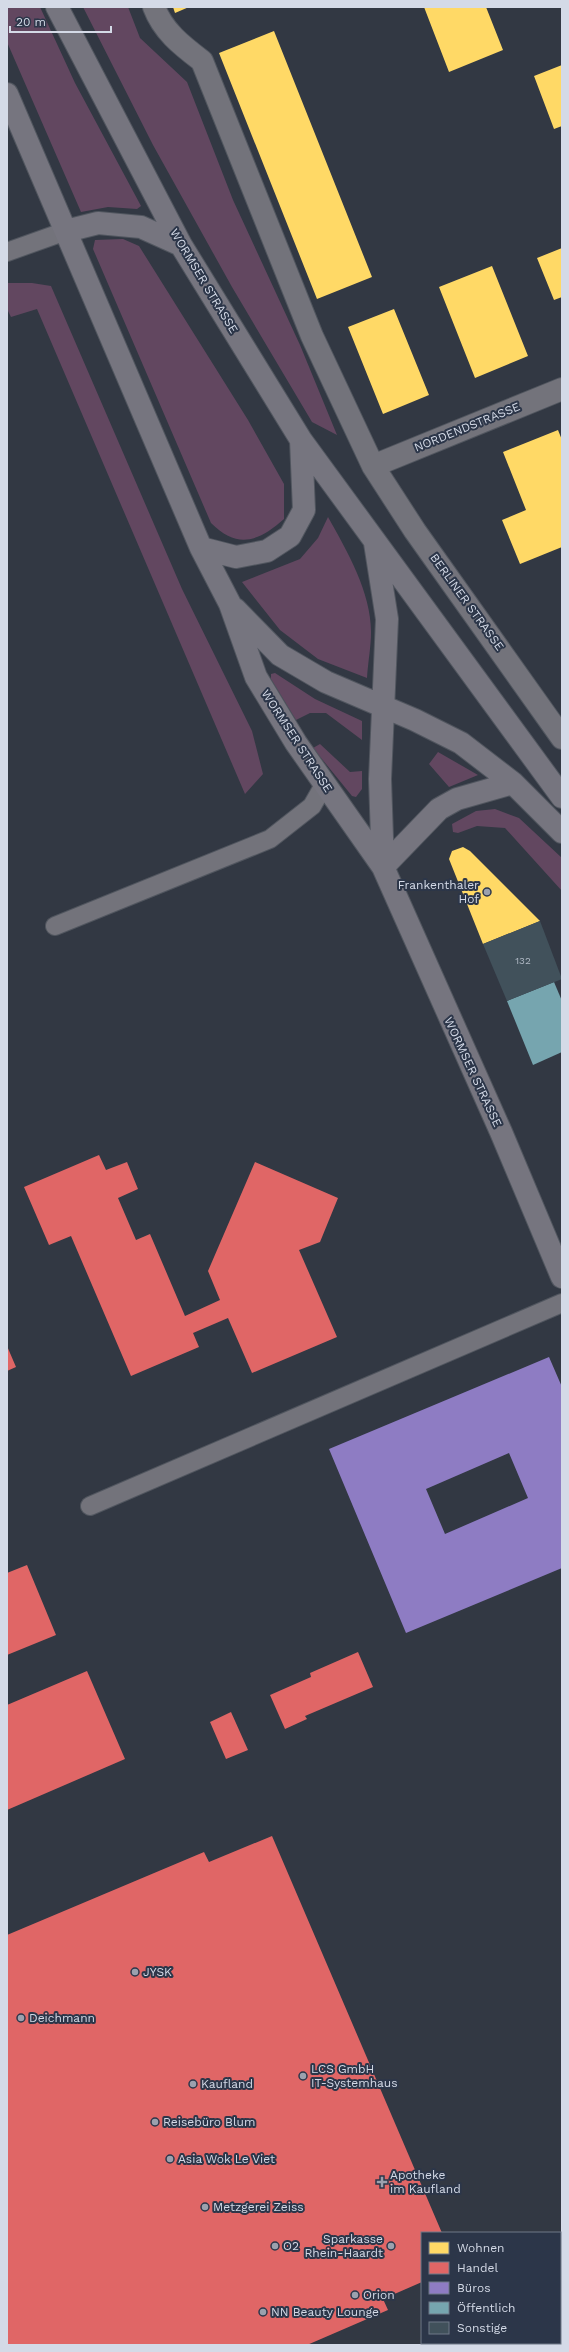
<svg xmlns="http://www.w3.org/2000/svg" width="569" height="2352" viewBox="0 0 569 2352" font-family="'Work Sans',sans-serif">
<style>
.green{fill:#624760}
.homes{fill:#ffd966}
.shops{fill:#e06666}
.offices{fill:#8e7cc3;fill-rule:evenodd}
.public{fill:#76a5af}
.building{fill:#41515b}
.lines{fill:none;stroke-linecap:round;stroke-linejoin:round}
.service-casing{stroke:#51565f;stroke-width:20}
.minor-casing{stroke:#51565f;stroke-width:24}
.secondary-casing{stroke:#51565f;stroke-width:24}
.service{stroke:#73737b;stroke-width:18}
.minor{stroke:#73737b;stroke-width:22}
.secondary{stroke:#76757f;stroke-width:22}
.poi-dot{fill:#9ba1ae;stroke:#2c3649;stroke-width:1.5}
.labels{text-anchor:middle;dominant-baseline:central;stroke-width:4;stroke-linejoin:round;paint-order:stroke}
.number-label{font-size:10px;fill:#afb8c4}
.street-label{font-size:12px;fill:#d4dae7;stroke:#2c3649}
.poi-label{font-size:12px;fill:#d4dae7;stroke:#2c3649;text-anchor:start}
</style>
<rect width="100%" height="100%" fill="#323843"/>
<!-- green -->
<path class="green" d="M 7,7 L 40,7 L 75,83 L 141,206 L 137,209 L 108,207 L 81,212 L 7,42 Z
M 83,7 L 128,7 L 140,38 L 187,82 L 233,200 L 300,345 L 337,435 L 312,422 L 232,287 L 153,145 Z
M 123,239 L 139,246 L 248,420 L 284,484 L 284,519 C 259,541 238,550 211,523 L 93,249 L 95,240 Z
M 7,283 L 32,283 L 51,286 L 182,589 L 252,731 L 263,774 L 245,794 L 37,309 L 11,317 L 7,309 Z
M 328,517 C 347,551 371,592 371,632 C 371,647 368,662 367,678 L 318,659 L 280,630 L 242,582 L 300,559 L 318,538 Z
M 275,673 L 315,699 L 362,721 L 362,740 L 326,713 L 310,713 L 296,720 L 271,679 L 271,674 Z
M 320,744 L 350,772 L 362,771 L 362,789 L 356,797 L 352,796 L 313,748 Z
M 438,752 L 478,775 L 449,787 L 429,764 Z
M 495,809 L 519,818 L 562,858 L 562,891 L 505,828 L 477,826 L 458,833 L 453,832 L 452,824 L 476,811 Z"/>
<!-- homes -->
<path class="homes" d="M 173,7 L 189,7 L 175,13 Z
M 424,7 L 486,7 L 503,50 L 449,72 Z
M 274,31 L 372,277 L 317,299 L 219,53 Z
M 562,65 L 562,126 L 554,129 L 534,76 Z
M 562,248 L 562,297 L 554,300 L 537,258 Z
M 492,266 L 528,356 L 475,378 L 439,287 Z
M 394,309 L 429,395 L 383,414 L 348,327 Z
M 558,430 L 562,440 L 562,547 L 520,564 L 502,520 L 526,510 L 503,452 Z
M 463,847 L 470,851 L 540,921 L 483,944 L 449,859 L 452,851 Z"/>
<!-- shops -->
<path class="shops" d="M 99,1155 L 106,1170 L 127,1162 L 138,1189 L 118,1198 L 136,1240 L 150,1234 L 185,1316 L 220,1300 L 208,1271 L 255,1162 L 338,1198 L 320,1242 L 299,1250 L 337,1337 L 252,1373 L 228,1318 L 193,1333 L 199,1347 L 131,1376 L 71,1236 L 49,1245 L 24,1187 Z
M 7,1346 L 16,1367 L 7,1371 Z
M 27,1565 L 56,1635 L 7,1655 L 7,1573 Z
M 358,1652 L 373,1687 L 305,1716 L 307,1719 L 285,1729 L 270,1695 L 311,1677 L 310,1673 Z
M 87,1671 L 125,1759 L 7,1810 L 7,1705 Z
M 231,1712 L 248,1750 L 226,1759 L 210,1722 Z
M 272,1836 L 442,2233 L 422,2233 L 422,2282 L 383,2299 L 388,2310 L 307,2345 L 7,2345 L 7,1935 L 204,1852 L 209,1862 Z"/>
<!-- offices -->
<path class="offices" d="M 549,1357 L 562,1387 L 562,1568 L 406,1633 L 329,1449 ZM 509,1453 L 528,1498 L 445,1534 L 426,1489 Z"/>
<!-- public -->
<path class="public" d="M 554,982 L 562,1001 L 562,1052 L 533,1065 L 507,1001 Z"/>
<!-- building -->
<path class="building" d="M 540,921 L 562,979 L 507,1001 L 483,944 Z"/>
<g class="lines">
<!-- service casing -->
<g class="service-casing">
<path id="service" d="M 7,252 L 66,231
M 55,926 L 270,839 L 312,806 L 324,785
M 90,1506 L 562,1303"/>
</g>
<!-- minor casing -->
<g class="minor-casing">
<path id="minor" d="M 154,7 C 163,31 181,45 202,61 L 312,336 L 373,466 L 415,531 L 562,738
M 373,466 L 562,389"/>
</g>
<!-- secondary casing -->
<g class="secondary-casing">
<path id="secondary" d="M 57,7 L 181,245 L 301,440 L 562,797
M 7,94 L 201,548 L 230,604 L 256,677 L 296,743 L 383,867 L 501,1132 L 562,1277
M 66,231 L 98,223 L 141,227 L 181,245
M 375,543 L 387,619 L 380,779 L 383,867
M 201,548 L 236,557 L 267,551 L 290,536 L 304,510 L 301,440
M 235,609 L 280,655 L 326,682 L 415,720 L 461,743 L 513,783 L 562,832
M 383,867 L 439,809 L 457,799 L 513,783"/>
</g>
<!-- service -->
<use href="#service" class="service"/>
<!-- minor -->
<use href="#minor" class="minor"/>
<!-- secondary -->
<use href="#secondary" class="secondary"/>
</g>
<!-- markers -->
<g class="poi-dot">
<circle cx="487" cy="892" r="4"/>
<circle cx="135" cy="1972" r="4"/>
<circle cx="21" cy="2018" r="4"/>
<circle cx="303" cy="2076" r="4"/>
<circle cx="193" cy="2084" r="4"/>
<circle cx="155" cy="2122" r="4"/>
<circle cx="170" cy="2159" r="4"/>
<path d="M380 2176h4v4h4v4h-4v4h-4v-4h-4v-4h4z"/>
<circle cx="205" cy="2207" r="4"/>
<circle cx="275" cy="2246" r="4"/>
<circle cx="391" cy="2246" r="4"/>
<circle cx="355" cy="2295" r="4"/>
<circle cx="263" cy="2312" r="4"/>
</g>
<g class="labels">
<!-- number labels -->
<g class="number-label">
<text x="523" y="960">132</text>
</g>
<!-- street labels -->
<g class="street-label">
<text transform="translate(204 281) rotate(59)">WORMSER STRASSE</text>
<text transform="translate(467 427) rotate(-22)">NORDENDSTRASSE</text>
<text transform="translate(467 602) rotate(54)">BERLINER STRASSE</text>
<text transform="translate(297 741) rotate(57)">WORMSER STRASSE</text>
<text transform="translate(473 1072) rotate(65)">WORMSER STRASSE</text>
</g>
<!-- poi labels -->
<g class="poi-label">
<text x="479" y="885" text-anchor="end">Frankenthaler<tspan x="479" dy="14">Hof</tspan></text>
<text x="143" y="1972">JYSK</text>
<text x="29" y="2018">Deichmann</text>
<text x="311" y="2069">LCS GmbH<tspan x="311" dy="14">IT-Systemhaus</tspan></text>
<text x="201" y="2084">Kaufland</text>
<text x="163" y="2122">Reisebüro Blum</text>
<text x="178" y="2159">Asia Wok Le Viet</text>
<text x="390" y="2175">Apotheke<tspan x="390" dy="14">im Kaufland</tspan></text>
<text x="213" y="2207">Metzgerei Zeiss</text>
<text x="383" y="2239" text-anchor="end">Sparkasse<tspan x="383" dy="14">Rhein-Haardt</tspan></text>
<text x="283" y="2246">O2</text>
<text x="363" y="2295">Orion</text>
<text x="271" y="2312">NN Beauty Lounge</text>
</g>
</g>
<!-- border -->
<rect width="569" height="2352" fill="none" stroke="#d4dae7" stroke-width="16"/>
<!-- legend -->
<rect x="421" y="2232" width="140" height="112" fill="#2c3649" stroke="#6f7888"/>
<rect x="429" y="2242" width="20" height="12" fill="#ffd966" stroke="#6f7888"/>
<text x="457" y="2252" font-size="12" fill="#d4dae7">Wohnen</text>
<rect x="429" y="2262" width="20" height="12" fill="#e06666" stroke="#6f7888"/>
<text x="457" y="2272" font-size="12" fill="#d4dae7">Handel</text>
<rect x="429" y="2282" width="20" height="12" fill="#8e7cc3" stroke="#6f7888"/>
<text x="457" y="2292" font-size="12" fill="#d4dae7">Büros</text>
<rect x="429" y="2302" width="20" height="12" fill="#76a5af" stroke="#6f7888"/>
<text x="457" y="2312" font-size="12" fill="#d4dae7">Öffentlich</text>
<rect x="429" y="2322" width="20" height="12" fill="#41515b" stroke="#6f7888"/>
<text x="457" y="2332" font-size="12" fill="#d4dae7">Sonstige</text>
<!-- scale -->
<path d="M10 26v6h101v-6" fill="none" stroke="#d4dae7" stroke-width="2"/>
<text x="16" y="26" font-size="12" fill="#d4dae7" stroke="#2c3649" stroke-width="3" paint-order="stroke">20 m</text>
</svg>
